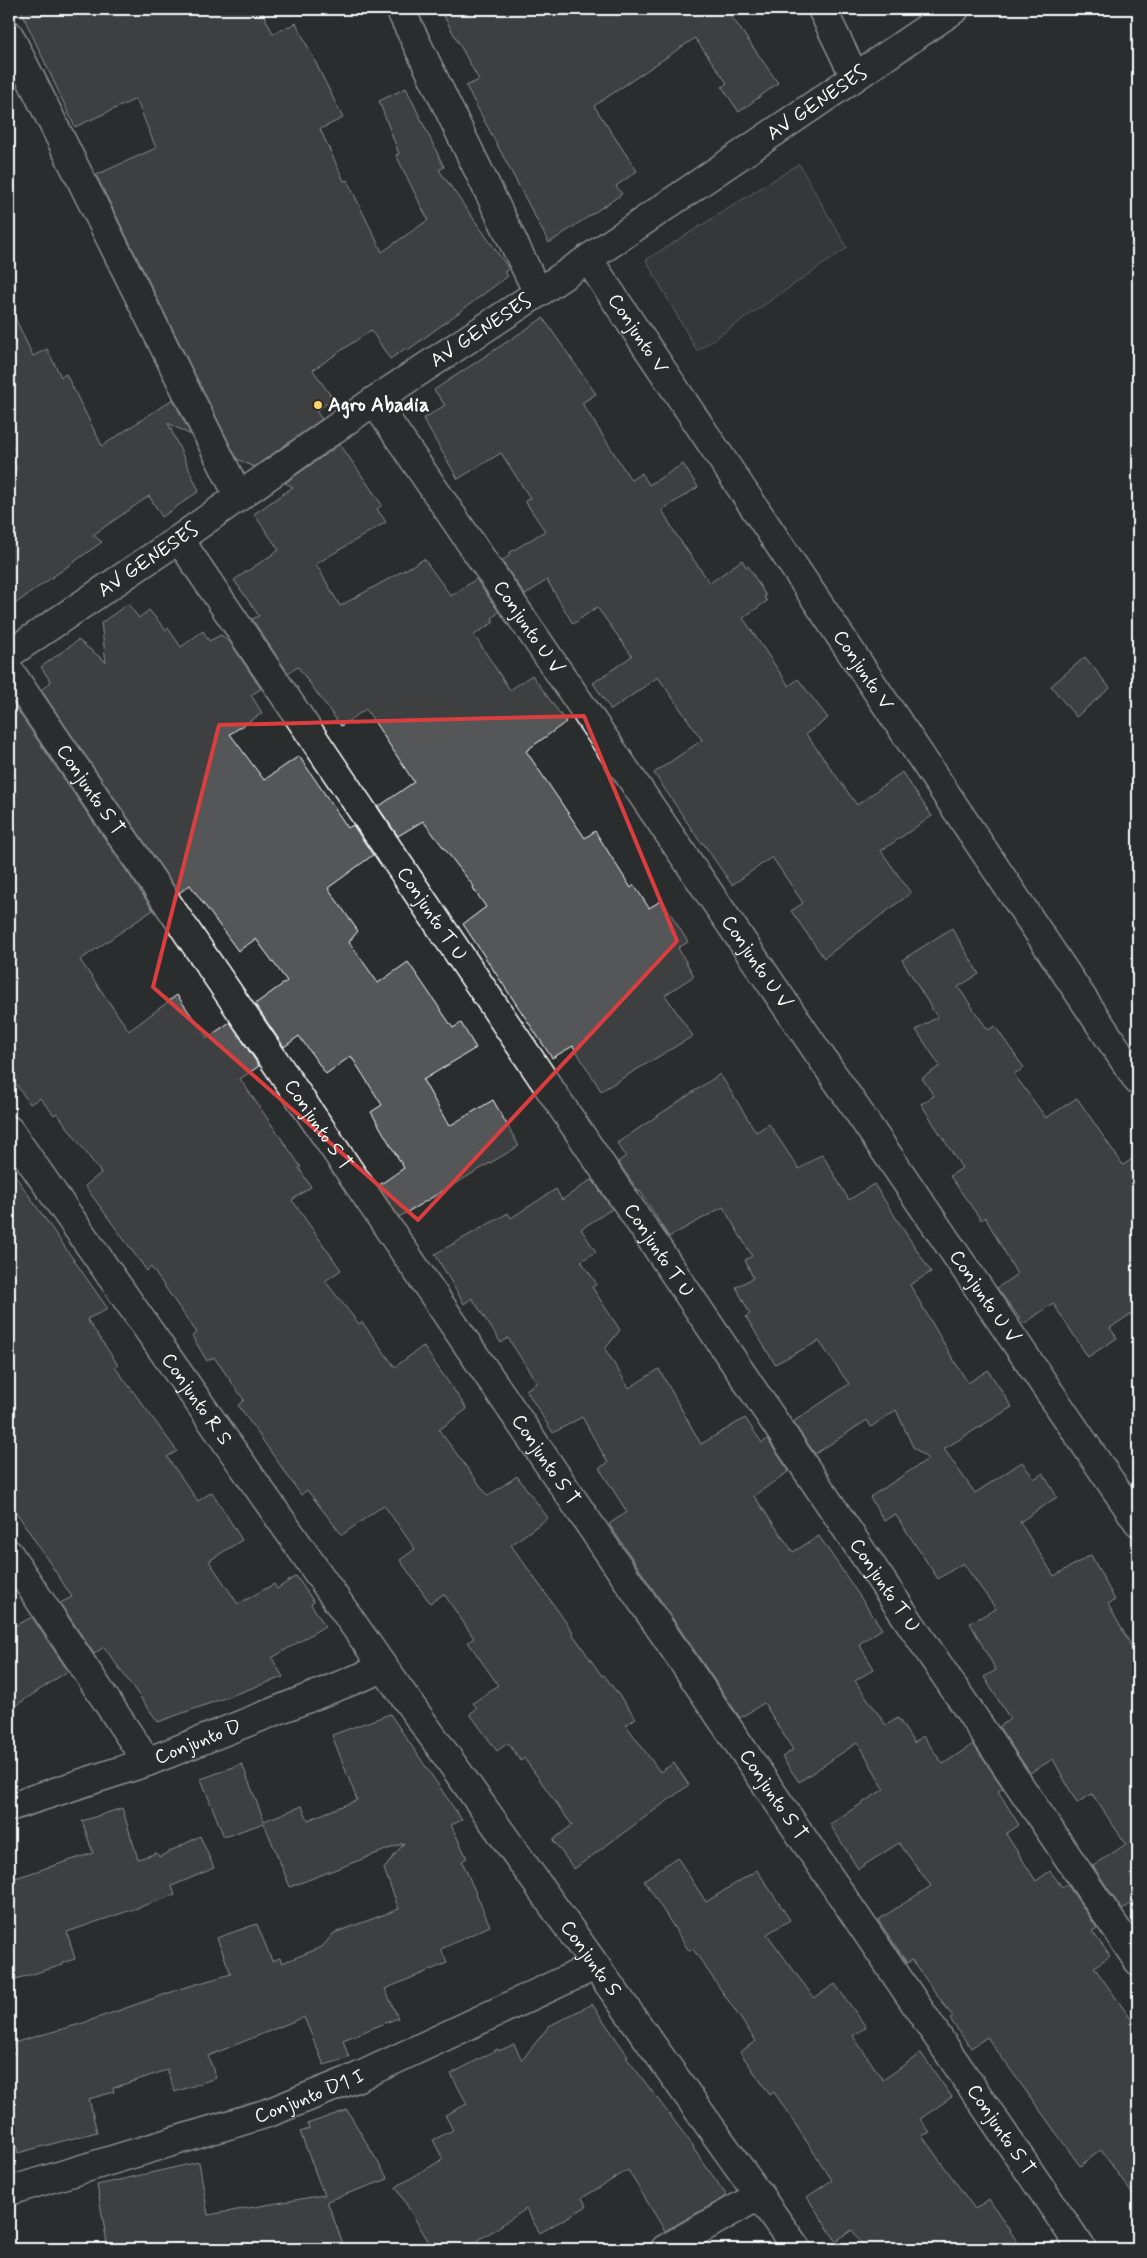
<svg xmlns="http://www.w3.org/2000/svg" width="1147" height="2258" viewBox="0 0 1147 2258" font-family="Mynerve,sans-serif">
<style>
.green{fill:#414445;stroke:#a0a2a2}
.building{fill:#555758;stroke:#fff}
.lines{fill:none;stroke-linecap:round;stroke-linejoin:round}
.street-casing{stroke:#fff;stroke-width:31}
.street{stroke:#2a2d2e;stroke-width:28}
.marked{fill:none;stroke:#da3e3e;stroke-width:4;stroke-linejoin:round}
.poi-dot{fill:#ffd166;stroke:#2a2d2e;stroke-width:2}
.labels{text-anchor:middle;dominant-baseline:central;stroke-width:4;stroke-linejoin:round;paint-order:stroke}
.street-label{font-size:20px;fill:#fff;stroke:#2a2d2e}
.poi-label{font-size:20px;font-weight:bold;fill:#fff;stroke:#2a2d2e;text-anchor:start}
</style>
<rect width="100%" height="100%" fill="#2a2d2e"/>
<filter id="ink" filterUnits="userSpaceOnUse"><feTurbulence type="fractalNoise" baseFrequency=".02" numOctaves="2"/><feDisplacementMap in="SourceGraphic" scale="10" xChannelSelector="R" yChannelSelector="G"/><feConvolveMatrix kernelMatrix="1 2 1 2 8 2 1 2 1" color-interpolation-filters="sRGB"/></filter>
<g filter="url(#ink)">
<!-- green -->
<path class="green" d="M 799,164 L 847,248 L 697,351 L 646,260 Z"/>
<!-- building -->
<path class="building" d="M 20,9 L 261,9 L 273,34 L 296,23 L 343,118 L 320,129 L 344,181 L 347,180 L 382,252 L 428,220 L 396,155 L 399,154 L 379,101 L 406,88 L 444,167 L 439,170 L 509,269 L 504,272 L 508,276 L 408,350 L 406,348 L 390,359 L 371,330 L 313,370 L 333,399 L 316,411 L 322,419 L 254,467 L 237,459 L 96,175 L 156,148 L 136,99 L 75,127 Z
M 440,9 L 739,9 L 730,14 L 778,83 L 739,112 L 722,87 L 727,83 L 695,38 L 594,106 L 637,171 L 616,186 L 622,194 L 549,243 L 466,86 L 479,80 Z
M 9,305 L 33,356 L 47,349 L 61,377 L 66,374 L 102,446 L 173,399 L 191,435 L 168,423 L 199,491 L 162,517 L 149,496 L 93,535 L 102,542 L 9,608 L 9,472 L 17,469 L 9,452 L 15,450 L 9,438 Z
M 543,318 L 596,394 L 582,403 L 631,480 L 642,473 L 649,485 L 683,464 L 698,487 L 662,510 L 677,536 L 710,583 L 742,560 L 746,567 L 748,566 L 766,596 L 764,597 L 767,601 L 743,618 L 789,686 L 798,679 L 828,718 L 806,734 L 857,805 L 902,772 L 932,816 L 881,851 L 911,893 L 824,958 L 791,911 L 803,903 L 772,857 L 732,885 L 703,843 L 701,843 L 654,773 L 702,740 L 658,677 L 611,710 L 593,683 L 632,656 L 597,607 L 573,624 L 547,580 L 525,595 L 502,561 L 510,555 L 509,553 L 545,531 L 525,501 L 530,498 L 501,453 L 458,479 L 423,419 L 445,405 L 434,390 Z
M 340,444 L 382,505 L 377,509 L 386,522 L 316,564 L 340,606 L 424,559 L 451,596 L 476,579 L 499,612 L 492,618 L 494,622 L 474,635 L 510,690 L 532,675 L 566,722 L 526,751 L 585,838 L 595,831 L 631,888 L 634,885 L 649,908 L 662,900 L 688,942 L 678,948 L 694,976 L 665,995 L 693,1036 L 601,1091 L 573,1046 L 552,1058 L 463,924 L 486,907 L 473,888 L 474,887 L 423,821 L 398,836 L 378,807 L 414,782 L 366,709 L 341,726 L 298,667 L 288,673 L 252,619 L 259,616 L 234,580 L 279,550 L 254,514 L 293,487 L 285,483 Z
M 128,604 L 139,618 L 149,610 L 166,630 L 168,628 L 181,647 L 203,631 L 209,641 L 221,635 L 230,642 L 261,689 L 251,695 L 262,713 L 230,734 L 264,780 L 299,756 L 348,828 L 353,825 L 373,855 L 328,888 L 358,931 L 349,942 L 378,983 L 408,962 L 453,1028 L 461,1023 L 476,1048 L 423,1080 L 449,1126 L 493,1100 L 519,1146 L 399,1217 L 378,1186 L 404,1168 L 371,1112 L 382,1105 L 351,1056 L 326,1074 L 299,1036 L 284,1047 L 255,1004 L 287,981 L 256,939 L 238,951 L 190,885 L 179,893 L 41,690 L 51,682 L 41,667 L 78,640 L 106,662 L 101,623 Z
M 1085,657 L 1110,688 L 1076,717 L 1051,686 Z
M 16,708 L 153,910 L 80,960 L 129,1031 L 177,995 L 207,1038 L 230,1022 L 259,1066 L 240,1079 L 301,1167 L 299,1168 L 311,1187 L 292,1200 L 341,1270 L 325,1281 L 359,1324 L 362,1322 L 395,1367 L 423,1346 L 467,1409 L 439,1430 L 488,1496 L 517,1476 L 548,1518 L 511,1545 L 573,1632 L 572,1633 L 602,1676 L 604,1675 L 636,1718 L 626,1725 L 660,1772 L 674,1763 L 689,1785 L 574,1869 L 553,1840 L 572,1825 L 524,1758 L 521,1761 L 508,1743 L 497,1751 L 470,1714 L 477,1708 L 473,1703 L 498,1685 L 468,1642 L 474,1638 L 444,1594 L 430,1603 L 400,1560 L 415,1549 L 384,1505 L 342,1535 L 307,1490 L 301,1495 L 238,1405 L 244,1400 L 214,1357 L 207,1361 L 192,1336 L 197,1333 L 151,1267 L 147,1271 L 85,1186 L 101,1173 L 57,1113 L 54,1115 L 40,1098 L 30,1104 L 9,1074 L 9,713 Z
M 952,928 L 979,974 L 958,987 L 988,1030 L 995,1026 L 1024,1068 L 1014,1074 L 1046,1118 L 1077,1098 L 1123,1165 L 1138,1155 L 1138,1309 L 1110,1328 L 1117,1338 L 1088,1357 L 1053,1303 L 1024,1324 L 997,1288 L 1017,1274 L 985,1217 L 981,1220 L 950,1176 L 962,1168 L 921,1104 L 934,1096 L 922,1078 L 940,1066 L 916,1030 L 937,1017 L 902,960 Z
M 720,1074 L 756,1132 L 769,1124 L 799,1169 L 822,1154 L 849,1200 L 874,1184 L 931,1272 L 910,1285 L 950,1354 L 968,1383 L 988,1370 L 1012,1407 L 944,1449 L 975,1493 L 1022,1462 L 1034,1479 L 1043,1473 L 1057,1497 L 1020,1522 L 1054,1576 L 1091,1555 L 1115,1600 L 1108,1604 L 1138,1658 L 1138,1899 L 1122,1910 L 1093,1866 L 1126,1844 L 1092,1794 L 1077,1803 L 1053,1759 L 1030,1773 L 999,1727 L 1010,1719 L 984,1677 L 996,1670 L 970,1623 L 996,1609 L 963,1563 L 938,1579 L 895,1514 L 884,1521 L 870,1497 L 928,1459 L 913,1447 L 896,1410 L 871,1427 L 867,1420 L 815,1454 L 793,1422 L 849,1384 L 819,1341 L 775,1364 L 746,1317 L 750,1314 L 736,1287 L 753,1278 L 745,1260 L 752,1256 L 723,1207 L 669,1237 L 640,1191 L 639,1192 L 618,1162 L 626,1156 L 617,1143 Z
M 9,1167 L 108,1309 L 87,1319 L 118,1365 L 115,1367 L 177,1451 L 167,1457 L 198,1501 L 212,1492 L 242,1540 L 209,1561 L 238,1604 L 274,1584 L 277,1589 L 296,1576 L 314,1602 L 311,1604 L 325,1626 L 272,1658 L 283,1677 L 158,1722 L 104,1647 L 94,1654 L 60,1603 L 72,1597 L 9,1501 Z
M 592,1179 L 612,1209 L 581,1229 L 596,1252 L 581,1261 L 597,1284 L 592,1287 L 620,1330 L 605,1349 L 629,1388 L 659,1369 L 701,1444 L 745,1418 L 762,1443 L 767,1439 L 789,1471 L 754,1496 L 793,1552 L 819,1536 L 882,1629 L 859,1644 L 874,1669 L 855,1681 L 886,1725 L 898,1718 L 914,1743 L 923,1736 L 943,1764 L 973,1744 L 1003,1788 L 998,1791 L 1019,1825 L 1006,1834 L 1036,1881 L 1050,1871 L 1062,1887 L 1067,1884 L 1097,1928 L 1092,1931 L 1110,1956 L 1094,1967 L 1138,2029 L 1138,2202 L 1101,2150 L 1080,2166 L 987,2037 L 971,2048 L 950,2019 L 953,2017 L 912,1960 L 907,1963 L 878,1920 L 931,1886 L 899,1843 L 858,1869 L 830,1824 L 884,1789 L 858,1742 L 799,1782 L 782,1757 L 793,1750 L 764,1703 L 740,1718 L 609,1524 L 627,1512 L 599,1468 L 608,1463 L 582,1417 L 553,1433 L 526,1390 L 537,1383 L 508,1338 L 501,1343 L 472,1298 L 464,1304 L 435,1254 L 508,1213 L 511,1218 L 556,1189 L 562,1200 Z
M 32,1617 L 68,1671 L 9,1710 L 9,1629 Z
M 390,1714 L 462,1820 L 451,1825 L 467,1858 L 462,1861 L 490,1926 L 441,1949 L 447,1963 L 385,1989 L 398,2018 L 343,2040 L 349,2058 L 324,2065 L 304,2017 L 208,2056 L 216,2078 L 175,2092 L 167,2070 L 113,2088 L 114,2092 L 89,2099 L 97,2132 L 18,2153 L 9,2117 L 9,2054 L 16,2053 L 13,2043 L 80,2024 L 183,1988 L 231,1974 L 217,1938 L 242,1929 L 257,1924 L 272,1961 L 280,1958 L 282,1963 L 322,1947 L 334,1933 L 399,1909 L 384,1869 L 404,1843 L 290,1887 L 264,1823 L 224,1837 L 201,1779 L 242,1764 L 264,1821 L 302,1806 L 308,1820 L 357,1800 L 332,1735 Z
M 122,1808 L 138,1859 L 157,1853 L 159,1857 L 200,1836 L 214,1868 L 172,1886 L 175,1895 L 67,1932 L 75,1959 L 62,1963 L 63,1965 L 9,1981 L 9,1880 L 93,1853 L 82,1821 Z
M 677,1857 L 706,1902 L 757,1870 L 790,1920 L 767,1934 L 814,1998 L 835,1984 L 866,2027 L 853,2036 L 883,2080 L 921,2053 L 952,2097 L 920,2119 L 930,2132 L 922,2136 L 975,2209 L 989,2199 L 1022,2249 L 866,2249 L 852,2230 L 836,2241 L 807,2197 L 832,2180 L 774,2092 L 770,2095 L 740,2052 L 756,2041 L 693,1949 L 689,1951 L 644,1880 Z
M 592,2004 L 628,2056 L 626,2057 L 694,2147 L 693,2148 L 727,2196 L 665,2231 L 628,2170 L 582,2198 L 587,2206 L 540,2233 L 526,2209 L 465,2249 L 433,2249 L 396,2187 L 443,2159 L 433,2140 L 453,2130 L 445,2115 L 467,2104 L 451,2074 L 498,2049 L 499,2051 L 514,2044 L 522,2060 L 549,2026 Z
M 347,2110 L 388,2179 L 327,2201 L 345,2249 L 188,2249 L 187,2242 L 139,2249 L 108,2249 L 97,2185 L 199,2162 L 208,2215 L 324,2195 L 300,2132 L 309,2129 L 307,2124 Z"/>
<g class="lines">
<!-- street casing -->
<g class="street-casing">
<g id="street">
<path d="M 400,9 L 538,293"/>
<path d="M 822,9 L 855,77"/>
<path d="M 9,35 L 239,497"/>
<path id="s1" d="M 588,259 L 1138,1081"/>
<path id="s2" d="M 374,401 L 1138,1522"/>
<path id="s3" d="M 179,539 L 1138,1961"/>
<path id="s4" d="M 9,654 L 179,539 L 374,401 L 538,293 L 955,9"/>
<path id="s5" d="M 9,670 L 1082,2249"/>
<path id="s6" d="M 9,1130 L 384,1668 L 797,2249"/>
<path d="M 9,1554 L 147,1762"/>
<path id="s7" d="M 9,1807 L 147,1762 L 384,1668"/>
<path id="s8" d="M 9,2191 L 268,2113 L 358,2077 L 595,1966"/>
<path d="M 665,2249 L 760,2195"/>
</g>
</g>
<!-- street -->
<use href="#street" class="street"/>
</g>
</g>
<!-- marked area -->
<path d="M0 0H1147V2258H0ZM 584,716 L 677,941 L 418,1220 L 153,987 L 219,725 Z" fill="#2a2d2e" fill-opacity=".55" fill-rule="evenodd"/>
<path class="marked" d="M 584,716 L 677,941 L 418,1220 L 153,987 L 219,725 Z"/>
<!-- markers -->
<circle class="poi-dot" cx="318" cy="405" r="5"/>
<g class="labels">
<!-- street labels -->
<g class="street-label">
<text stroke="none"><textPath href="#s4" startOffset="978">AV GENESES</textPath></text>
<text stroke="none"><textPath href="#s4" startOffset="572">AV GENESES</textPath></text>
<text stroke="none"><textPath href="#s1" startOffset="90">Conjunto V</textPath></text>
<text stroke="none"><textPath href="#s4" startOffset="168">AV GENESES</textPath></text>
<text stroke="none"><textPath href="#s2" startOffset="274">Conjunto U V</textPath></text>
<text stroke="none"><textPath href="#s1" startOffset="495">Conjunto V</textPath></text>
<text stroke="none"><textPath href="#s5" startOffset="145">Conjunto S T</textPath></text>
<text stroke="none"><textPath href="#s3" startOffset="452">Conjunto T U</textPath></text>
<text stroke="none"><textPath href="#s2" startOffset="679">Conjunto U V</textPath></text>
<text stroke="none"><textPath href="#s5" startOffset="550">Conjunto S T</textPath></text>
<text stroke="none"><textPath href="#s3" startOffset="858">Conjunto T U</textPath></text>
<text stroke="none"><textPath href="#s2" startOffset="1084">Conjunto U V</textPath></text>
<text stroke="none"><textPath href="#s6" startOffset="328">Conjunto R S</textPath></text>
<text stroke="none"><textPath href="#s5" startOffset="955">Conjunto S T</textPath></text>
<text stroke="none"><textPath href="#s3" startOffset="1262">Conjunto T U</textPath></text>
<text stroke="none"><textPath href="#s7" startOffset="200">Conjunto D</textPath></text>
<text stroke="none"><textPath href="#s5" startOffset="1360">Conjunto S T</textPath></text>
<text stroke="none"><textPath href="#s6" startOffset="1012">Conjunto S</textPath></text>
<text stroke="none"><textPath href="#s8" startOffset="315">Conjunto D1 I</textPath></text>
<text stroke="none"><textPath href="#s5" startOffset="1765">Conjunto S T</textPath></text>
</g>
<!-- poi labels -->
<g class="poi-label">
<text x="328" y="405">Agro Abadia</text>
</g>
</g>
<!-- margin -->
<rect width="1147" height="2258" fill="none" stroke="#2a2d2e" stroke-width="30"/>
<rect x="15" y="15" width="1117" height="2228" fill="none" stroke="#fff" stroke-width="2" filter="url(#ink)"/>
</svg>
